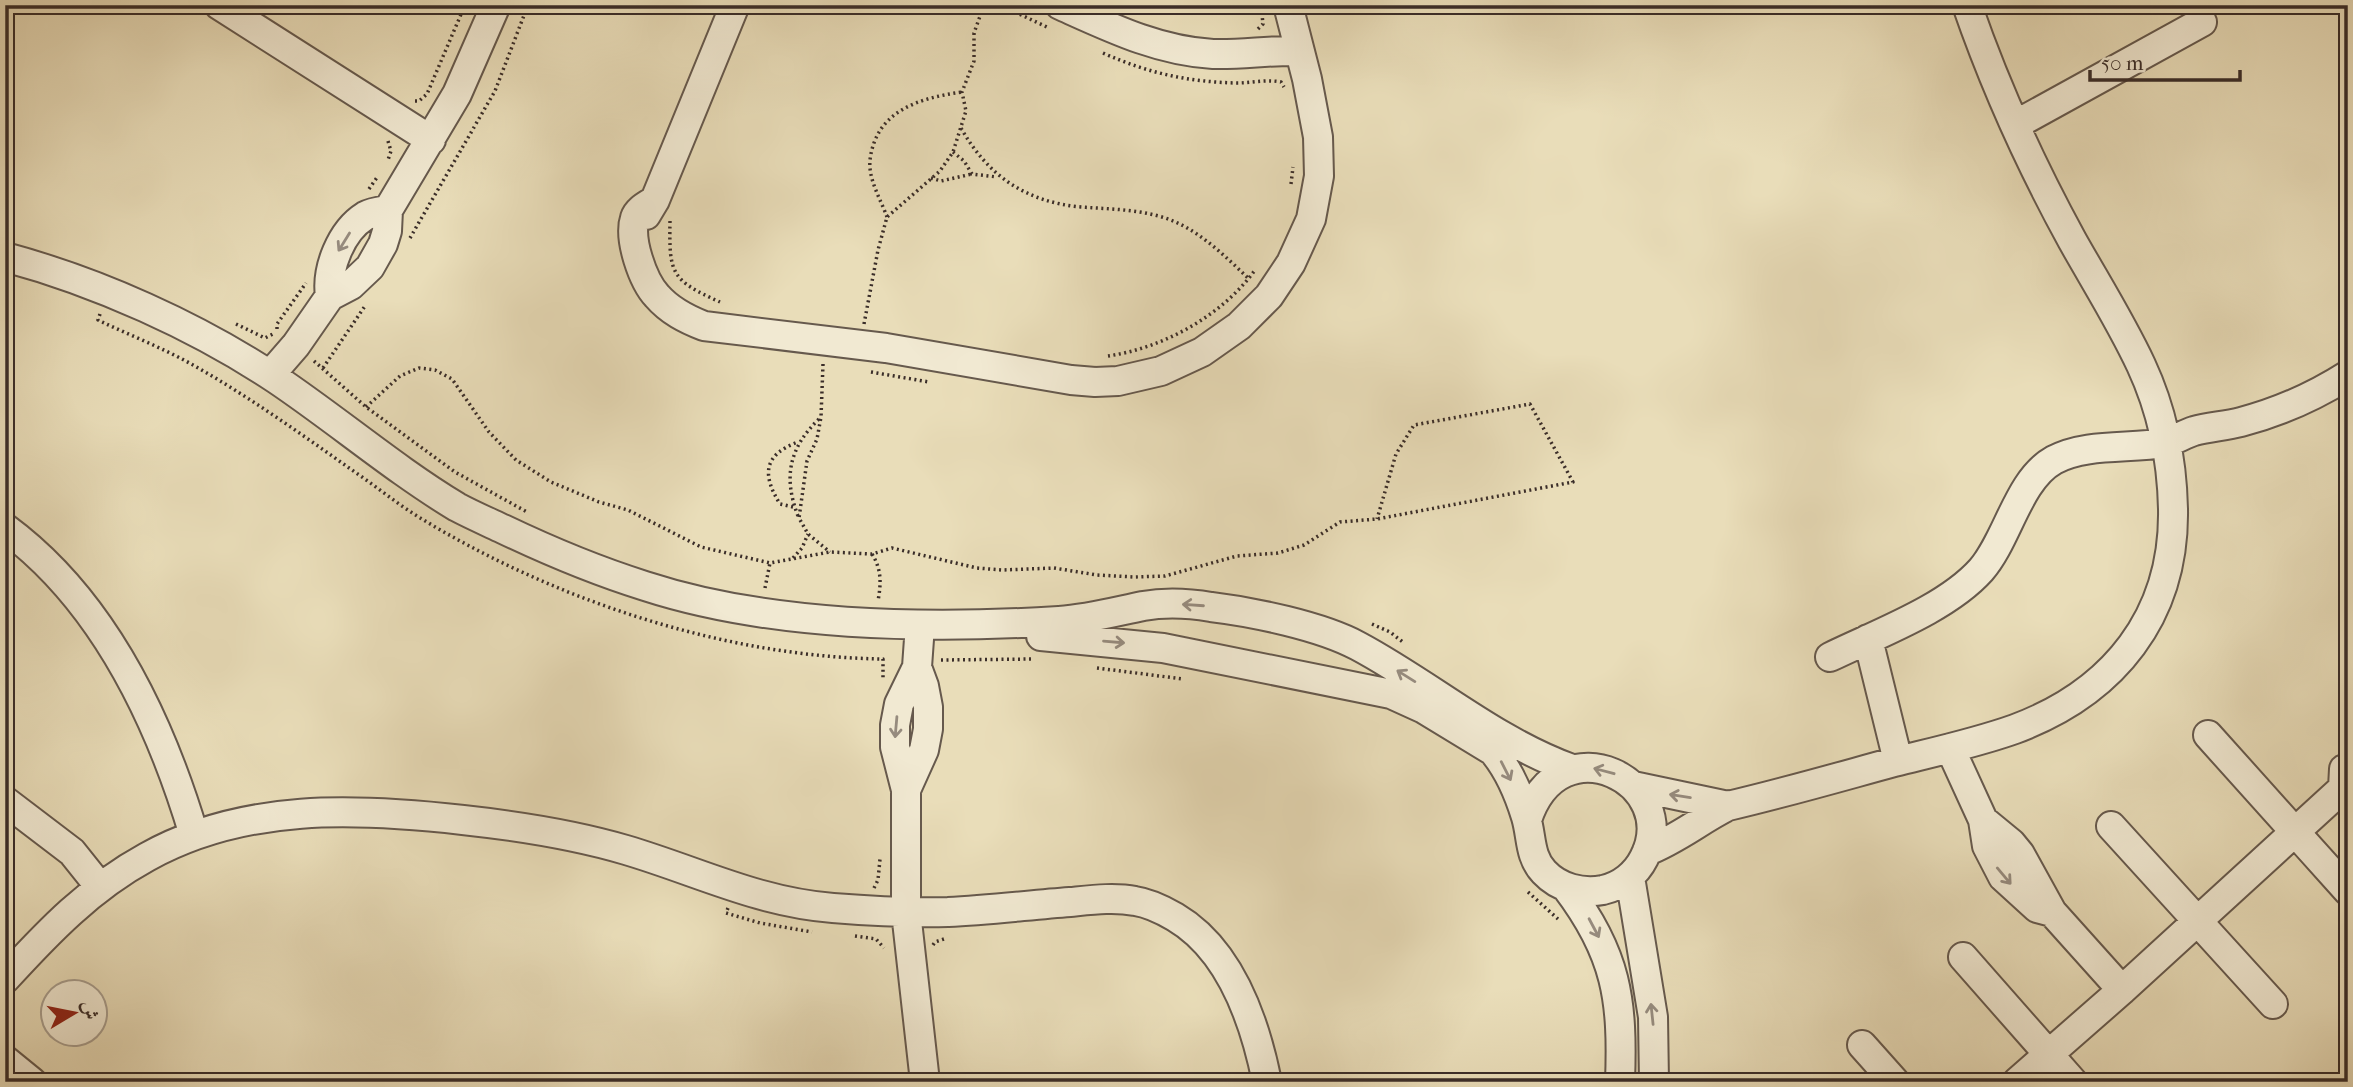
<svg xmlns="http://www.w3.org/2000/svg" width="2353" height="1087" viewBox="0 0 2353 1087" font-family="'IM FELL French Canon',Amiri,serif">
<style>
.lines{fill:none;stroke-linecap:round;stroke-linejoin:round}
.minor-casing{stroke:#66594d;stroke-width:32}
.path{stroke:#3a2d29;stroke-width:3.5;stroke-dasharray:2 3.5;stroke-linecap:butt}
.minor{stroke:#f1e9d2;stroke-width:28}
.oneway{stroke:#968b7e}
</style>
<rect width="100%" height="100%" fill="#e9ddb9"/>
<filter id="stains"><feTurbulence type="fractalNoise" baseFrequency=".00286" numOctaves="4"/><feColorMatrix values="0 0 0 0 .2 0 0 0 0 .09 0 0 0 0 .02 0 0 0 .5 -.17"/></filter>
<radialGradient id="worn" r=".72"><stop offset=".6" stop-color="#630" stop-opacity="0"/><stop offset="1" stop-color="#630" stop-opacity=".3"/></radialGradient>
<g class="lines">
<!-- minor casing -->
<g class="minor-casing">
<path id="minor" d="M 219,5 L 431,140
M 1060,5 C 1109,27 1158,51 1213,54 C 1242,55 1270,50 1299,51
M 2015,125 L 2202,22
M 655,200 C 648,205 638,209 635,218 C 628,239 643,281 657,296 C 670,311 686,319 704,326 L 886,348 L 1071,380 L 1095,382 L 1118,381 L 1161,371 L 1202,352 L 1239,326 L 1269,296 L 1291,263 L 1311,219 L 1319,176 L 1318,137 L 1307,79 L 1288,5
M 646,215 L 655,200 L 735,5
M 5,257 C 98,282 196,326 276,379 C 337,420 394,469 457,507 C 472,515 488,522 503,529 C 549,551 597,571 645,586 C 771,627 928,629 1059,621 C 1088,619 1114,612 1143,606 C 1165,602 1188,603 1211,607 C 1253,612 1321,626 1358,646 C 1431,685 1494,741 1572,769
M 330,296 C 326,269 341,231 365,216 C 372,212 381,211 388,210
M 270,375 L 296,345 L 330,296 L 351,285 L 370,267 L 383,244 L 387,231 L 388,210 L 457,94 L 496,5
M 5,528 C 104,601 160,721 194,835
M 1041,636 L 1163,648 L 1391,694 L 1424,709 L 1493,751 C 1508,769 1519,794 1526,817 C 1532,837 1529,856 1544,872 C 1559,888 1582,894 1603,890 C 1621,886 1636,874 1644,858 C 1683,783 1560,719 1527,820
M 1868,639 L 1898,761
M 1830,657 C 1877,634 1946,609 1981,570 C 2008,539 2018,480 2054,460 C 2086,443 2129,449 2164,443 C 2174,441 2184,434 2194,431 C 2209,427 2225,426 2241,422 C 2279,412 2315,396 2348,375
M 917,667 L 899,704 L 895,725 L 895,747 L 906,790 L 906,912 L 925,1082
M 2208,735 L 2348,891
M 1950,748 L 1983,820 L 1987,846 L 2003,877 L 2037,908 L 2052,912
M 1633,786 L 1728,806
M 906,790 L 924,750 L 928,729 L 928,707 L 924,686 L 917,667 L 920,625
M 5,801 L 72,852 L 100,887
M 1983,820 L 2011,843 L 2020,854 L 2052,912 L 2122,990
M 2111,826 L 2273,1004
M 1647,851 C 1676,840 1700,820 1728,806 C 1784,793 1839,777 1894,762 C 1934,752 1976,743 2015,729 C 2114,692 2175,616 2173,509 C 2172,459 2162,410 2141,365 C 2121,322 2095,281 2072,240 C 2031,165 1995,86 1967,5
M 1630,877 L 1653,1017 L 1654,1082
M 1566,887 C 1617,954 1623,1000 1620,1082
M 1963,957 L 2073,1082
M 5,979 C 48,932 90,888 147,857 C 244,803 356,808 463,820 C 518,826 572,834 626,850 C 697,871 757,902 833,908 C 871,911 910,913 948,912 C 989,910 1030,905 1070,902 C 1091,900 1114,897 1135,901 C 1149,903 1163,910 1175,917 C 1231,950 1255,1022 1267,1082
M 1862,1045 L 1895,1082
M 5,1060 L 32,1082
M 2017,1082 L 2122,990 L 2343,788 L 2344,769 L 2348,768"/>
</g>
<!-- path -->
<path class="path" d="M 1000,5 L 1049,28
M 1258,29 L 1263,24 L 1261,5
M 1103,53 C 1148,73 1188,82 1237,83 C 1252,83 1265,79 1281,82 L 1284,87
M 415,101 L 419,101 L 427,94 L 465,5
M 961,128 C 988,176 1026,202 1081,207 C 1108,209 1135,209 1162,217 C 1196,227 1224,255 1249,279
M 388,141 L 391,151 L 388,160
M 953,152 L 964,161 L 972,174 L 997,177
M 931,178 L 941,181 L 972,174
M 1291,184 L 1293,167
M 369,189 L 378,176
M 887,217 C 881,200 868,179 870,160 C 876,110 920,98 962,92
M 670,221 C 669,274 671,280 720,302
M 410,238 L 495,91 L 528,5
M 100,314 L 98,320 C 129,335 163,348 193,365 C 248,396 301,434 352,470 C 374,485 395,502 417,516 C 552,599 723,657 883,659 L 883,680
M 236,324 L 265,338 L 273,334
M 864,324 L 878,250 L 887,217 L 940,171 L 953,152 L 966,111 L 962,92 L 974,61 L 974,33 L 984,5
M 277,329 L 277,324 L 306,283
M 1108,356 C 1163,348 1222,316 1255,270
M 314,361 L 366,407 L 455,472 L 527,512
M 823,364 L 821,417 L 817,439 L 807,461 L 799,518 L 808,534 L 830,552
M 323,368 L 365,306
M 871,372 L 929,382
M 366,407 L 400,376 L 419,368 L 435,370 L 452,379 L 489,432 L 516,460 L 551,482 L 599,502 L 628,510 L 701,547 L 770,563 L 830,552 L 872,554 L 892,548 L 977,568 L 1002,570 L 1054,568 L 1097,575 L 1134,577 L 1165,576 L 1237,556 L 1278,553 L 1304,545 L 1340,522 L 1377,519 L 1573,482 L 1530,404 L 1414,425 L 1396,454 L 1377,519
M 793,507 L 780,504 C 762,475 763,455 798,442
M 798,516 C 783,477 789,448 819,419
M 872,554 C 882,570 881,584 878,601
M 793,558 L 802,548 L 808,534
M 765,588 L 770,563
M 1372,624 L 1390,632 L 1404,643
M 941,660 L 1034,659
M 1097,668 L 1183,679
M 874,888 L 878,880 L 880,859
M 1528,892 L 1558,919
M 728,908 L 726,913 L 760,923 L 812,932
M 855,936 L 876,939 L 884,948
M 933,945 L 935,942 L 947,938"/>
<!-- minor -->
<use href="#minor" class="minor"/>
</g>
<!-- one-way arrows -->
<defs><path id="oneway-shaft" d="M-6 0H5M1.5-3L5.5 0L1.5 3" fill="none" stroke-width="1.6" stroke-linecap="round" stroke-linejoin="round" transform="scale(1.75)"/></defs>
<g class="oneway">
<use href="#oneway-shaft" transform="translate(344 242) rotate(122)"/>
<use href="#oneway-shaft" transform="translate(1193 605) rotate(-176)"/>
<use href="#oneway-shaft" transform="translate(1114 642) rotate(5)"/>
<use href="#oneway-shaft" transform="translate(1406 676) rotate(-148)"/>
<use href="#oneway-shaft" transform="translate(896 727) rotate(95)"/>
<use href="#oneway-shaft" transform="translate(1506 771) rotate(63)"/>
<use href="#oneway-shaft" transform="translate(1604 771) rotate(-165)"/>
<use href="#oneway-shaft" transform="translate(1680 796) rotate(-171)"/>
<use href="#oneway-shaft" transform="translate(2004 876) rotate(50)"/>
<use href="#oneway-shaft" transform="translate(1594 928) rotate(62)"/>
<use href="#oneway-shaft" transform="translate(1652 1014) rotate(-96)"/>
</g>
<!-- margin -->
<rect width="2353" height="1087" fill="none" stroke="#e9ddb9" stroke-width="28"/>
<rect x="7" y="7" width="2339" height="1073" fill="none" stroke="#3a2d29" stroke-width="3.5"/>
<rect x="14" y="14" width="2325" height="1059" fill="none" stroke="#3a2d29" stroke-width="2"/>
<!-- north arrow -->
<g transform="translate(74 1013) rotate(80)"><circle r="33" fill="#f1e9d2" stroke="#a89e8e" stroke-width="2"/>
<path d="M0-5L12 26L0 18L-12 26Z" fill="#8f2418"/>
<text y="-10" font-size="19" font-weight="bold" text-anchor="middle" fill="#3a2d29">ش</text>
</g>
<!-- scale -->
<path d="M2090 70v10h150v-10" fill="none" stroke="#3a2d29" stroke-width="3.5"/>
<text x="2101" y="70" font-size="21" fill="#3a2d29" stroke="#f1e9d2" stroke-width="5" paint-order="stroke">50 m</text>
<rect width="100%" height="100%" filter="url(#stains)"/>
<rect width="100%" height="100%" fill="url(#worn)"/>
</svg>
